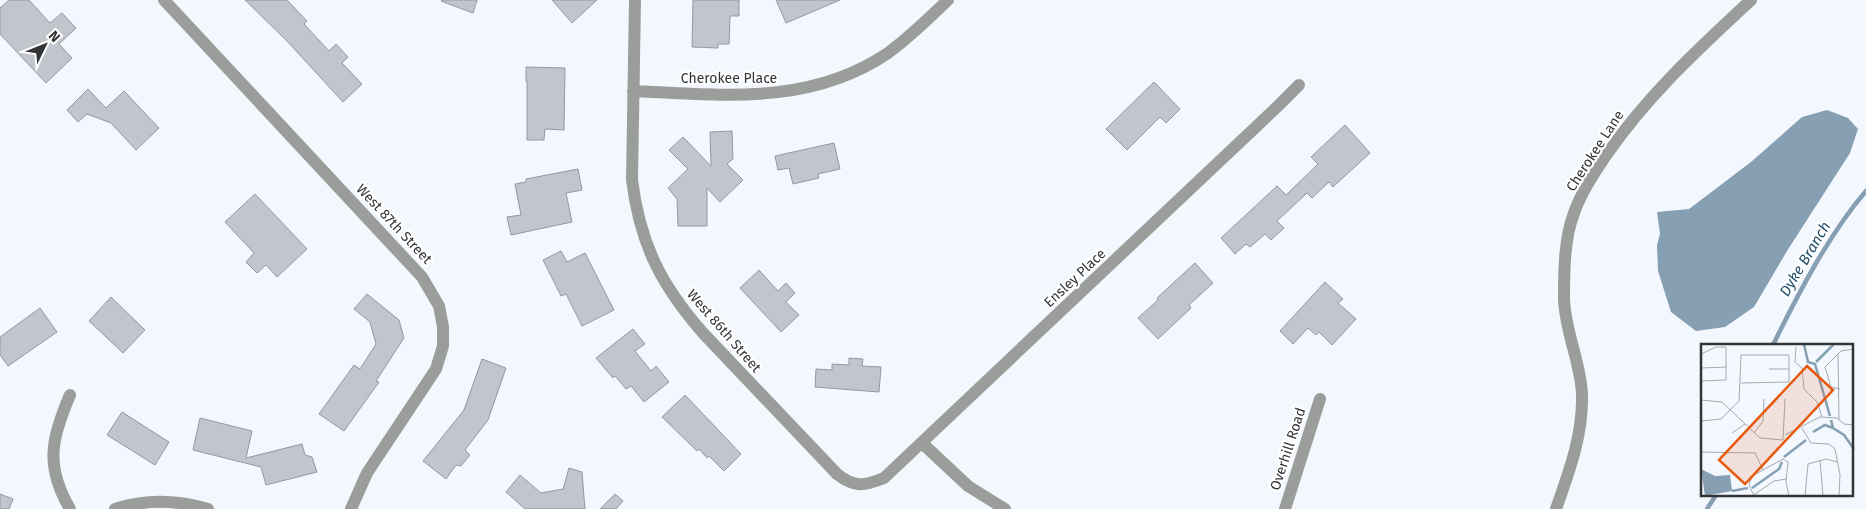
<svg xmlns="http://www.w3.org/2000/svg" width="1866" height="509" viewBox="0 0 1866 509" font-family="'Fira Sans',sans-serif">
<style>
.water{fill:#869fb3}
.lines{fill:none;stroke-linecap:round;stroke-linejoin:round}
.stream{stroke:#869fb3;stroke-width:4.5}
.building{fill:#c1c5cc;stroke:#94989f}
.minor{stroke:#9b9d9b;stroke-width:12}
.labels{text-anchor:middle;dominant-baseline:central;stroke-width:4.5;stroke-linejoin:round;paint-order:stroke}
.street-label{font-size:14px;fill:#323436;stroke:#fff}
.water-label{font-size:15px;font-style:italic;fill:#224e6c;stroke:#fff}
.inset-river{fill:none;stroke:#869fb3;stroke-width:2.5}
.inset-road{fill:none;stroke:#a6aaaf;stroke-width:1}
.view{fill:#e8590c;fill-opacity:0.15;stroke:#e8590c;stroke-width:2.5}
.inset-edge{fill:none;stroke:#323436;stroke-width:2.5}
</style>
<rect width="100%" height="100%" fill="#f3f8ff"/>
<!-- water -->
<path class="water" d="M 1827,110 L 1848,118 L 1858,129 L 1850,153 L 1787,251 L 1754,307 L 1725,327 L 1696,331 L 1671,312 L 1658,271 L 1657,245 L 1660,234 L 1657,212 L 1689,209 L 1751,162 L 1802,117 Z"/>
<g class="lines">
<!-- stream -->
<path class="stream" d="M 1773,345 C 1798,294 1829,234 1866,191
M 1707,509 L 1716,495"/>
</g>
<!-- building -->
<path class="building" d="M 9,0 L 29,0 L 50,23 L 62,13 L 76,28 L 59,44 L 72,58 L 46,83 L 0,34 L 0,8 Z
M 245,0 L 287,0 L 307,21 L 304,24 L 329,51 L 336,44 L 348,57 L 342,63 L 362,84 L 343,102 L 287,41 Z
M 442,0 L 477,0 L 473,13 L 441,1 Z
M 552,0 L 597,0 L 572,23 Z
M 693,0 L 739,0 L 739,16 L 730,16 L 729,44 L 718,44 L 718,48 L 692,47 Z
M 776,0 L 840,0 L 786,23 Z
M 526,67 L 565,68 L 564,130 L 545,129 L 544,140 L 527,140 L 527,81 L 526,81 Z
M 1154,82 L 1180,109 L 1166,123 L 1160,117 L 1127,150 L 1106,129 Z
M 88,89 L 106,108 L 124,91 L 159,128 L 136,150 L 111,123 L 87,114 L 78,122 L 67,110 Z
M 1345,125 L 1370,153 L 1333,187 L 1329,182 L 1312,198 L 1307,193 L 1277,221 L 1284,228 L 1271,240 L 1265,234 L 1250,247 L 1246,244 L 1235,254 L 1221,238 L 1277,186 L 1286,195 L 1318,164 L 1311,157 Z
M 732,131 L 733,159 L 727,164 L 743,180 L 720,202 L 707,188 L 707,226 L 678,226 L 677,199 L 668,188 L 688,169 L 669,150 L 683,137 L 711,166 L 710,132 Z
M 834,143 L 840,169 L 818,174 L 819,178 L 793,184 L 789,168 L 778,170 L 775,156 Z
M 578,169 L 582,190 L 566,193 L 572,222 L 511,235 L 507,217 L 521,215 L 515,184 L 526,182 L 526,179 Z
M 255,194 L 307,249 L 277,277 L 266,265 L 257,273 L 246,262 L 254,253 L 225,222 Z
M 561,251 L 567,262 L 585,253 L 614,310 L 582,326 L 566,294 L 561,296 L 543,260 Z
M 1195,263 L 1213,283 L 1189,305 L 1191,308 L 1158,339 L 1138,318 L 1158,300 L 1157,298 Z
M 759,270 L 778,291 L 786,283 L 795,293 L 786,302 L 799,315 L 781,332 L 740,288 Z
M 1325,282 L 1343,299 L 1338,303 L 1356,319 L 1332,345 L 1319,332 L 1316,335 L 1308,328 L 1293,344 L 1280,331 Z
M 367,294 L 399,320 L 404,338 L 376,381 L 379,382 L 344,431 L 319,414 L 354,365 L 360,369 L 376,344 L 370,322 L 354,309 Z
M 111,297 L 145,330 L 123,353 L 89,321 Z
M 40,308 L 57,332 L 8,366 L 0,355 L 0,337 Z
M 633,329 L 645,344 L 635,351 L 651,371 L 656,366 L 669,382 L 644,402 L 631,386 L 626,389 L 615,376 L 613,378 L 596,358 Z
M 849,358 L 863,359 L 862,366 L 881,367 L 879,392 L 815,387 L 816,369 L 832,370 L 832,364 L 849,365 Z
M 482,359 L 506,368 L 488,420 L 465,450 L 470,455 L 461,466 L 456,465 L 446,479 L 423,461 L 464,410 Z
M 685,395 L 741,454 L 724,471 L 709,456 L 707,458 L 699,449 L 697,451 L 662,417 Z
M 122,412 L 169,442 L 155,465 L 107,435 Z
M 200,418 L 252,431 L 246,458 L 302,444 L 305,455 L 312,457 L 317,472 L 266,485 L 261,467 L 193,450 Z
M 569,468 L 582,472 L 585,509 L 525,509 L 506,492 L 520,475 L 541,493 L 563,489 Z
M 0,494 L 13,499 L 9,509 L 0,509 Z
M 615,494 L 623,501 L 616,509 L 600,509 Z"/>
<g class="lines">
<!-- minor -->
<path class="minor" d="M 164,0 L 422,277 L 439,306 L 443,327 L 443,346 L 436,369 L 367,473 L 351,509
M 635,0 L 632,180 C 640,244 661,285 703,333 L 837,474 C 855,488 864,486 884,478 L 1278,106 L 1299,85
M 633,91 C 722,95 810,106 888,53 C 910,37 929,18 948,0
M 70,395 C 51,439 45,466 70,509
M 922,443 L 968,486 L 1005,509
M 115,509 C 145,499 177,500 208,509
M 1285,509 L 1320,399
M 1556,509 C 1569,472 1583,435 1582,395 C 1581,363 1565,332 1564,299 C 1564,272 1564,239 1574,213 C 1581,193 1593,175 1605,157 C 1646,97 1698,49 1751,0"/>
</g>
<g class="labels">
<!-- street labels -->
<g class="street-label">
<text x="729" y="78">Cherokee Place</text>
<text transform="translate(1595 151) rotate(-57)">Cherokee Lane</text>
<text transform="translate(394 224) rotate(47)">West 87th Street</text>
<text transform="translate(1075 278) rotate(-43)">Ensley Place</text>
<text transform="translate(724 331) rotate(49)">West 86th Street</text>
<text transform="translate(1288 449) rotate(-72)">Overhill Road</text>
</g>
<!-- water labels -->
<g class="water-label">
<text transform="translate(1805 259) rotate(-59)">Dyke Branch</text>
</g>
</g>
<!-- overview -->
<g transform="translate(1701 344)">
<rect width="152" height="152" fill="#f3f8ff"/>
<path d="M 0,125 L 14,132 L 29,131 L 31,147 L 4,152 Z" fill="#869fb3"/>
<path class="inset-river" d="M 103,0 L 107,18 L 114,20 L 129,72M 115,18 L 133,0M 130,76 L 132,84 L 143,91 L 153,105M 112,88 L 124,81 L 132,84M 83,113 L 105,96M 51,144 L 78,125 L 81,118M 31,147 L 47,144"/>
<path class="inset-road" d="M 95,3 L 94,18 L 101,24 L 103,45 L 116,58 L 121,73M 137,9 L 138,75M 0,10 L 15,3 L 25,3 L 25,36M 0,24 L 26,23M 68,25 L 88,25M 0,37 L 25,36M 139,45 L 130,43 L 124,23 L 140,7 L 153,5M 0,56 L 21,58 L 59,94 L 82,96 L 84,55M 0,77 L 20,75 L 38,57 L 40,11 L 88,11 L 88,38 L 40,39M 101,84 L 110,99 L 128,100 L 134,105 L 139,131 L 138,152M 31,89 L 44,80M 53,89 L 62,77 L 63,55M 84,91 L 119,73 L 136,74 L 143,80 L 153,81M 0,108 L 54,109 L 62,126M 119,116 L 122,152M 51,152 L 73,137 L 85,135M 53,152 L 48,141 L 51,132 L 82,115 L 87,118 L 85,138 L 88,152M 104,152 L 107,120 L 125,115 L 136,118"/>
<path class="view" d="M 106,22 L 132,46 L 44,140 L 18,116 Z"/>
<rect width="152" height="152" class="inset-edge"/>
</g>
<!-- north arrow -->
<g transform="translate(45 45) rotate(47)" stroke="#ffffff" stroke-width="4" paint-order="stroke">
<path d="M0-4L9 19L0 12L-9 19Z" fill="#323436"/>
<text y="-8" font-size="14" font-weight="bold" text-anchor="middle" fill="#323436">N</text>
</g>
</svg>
